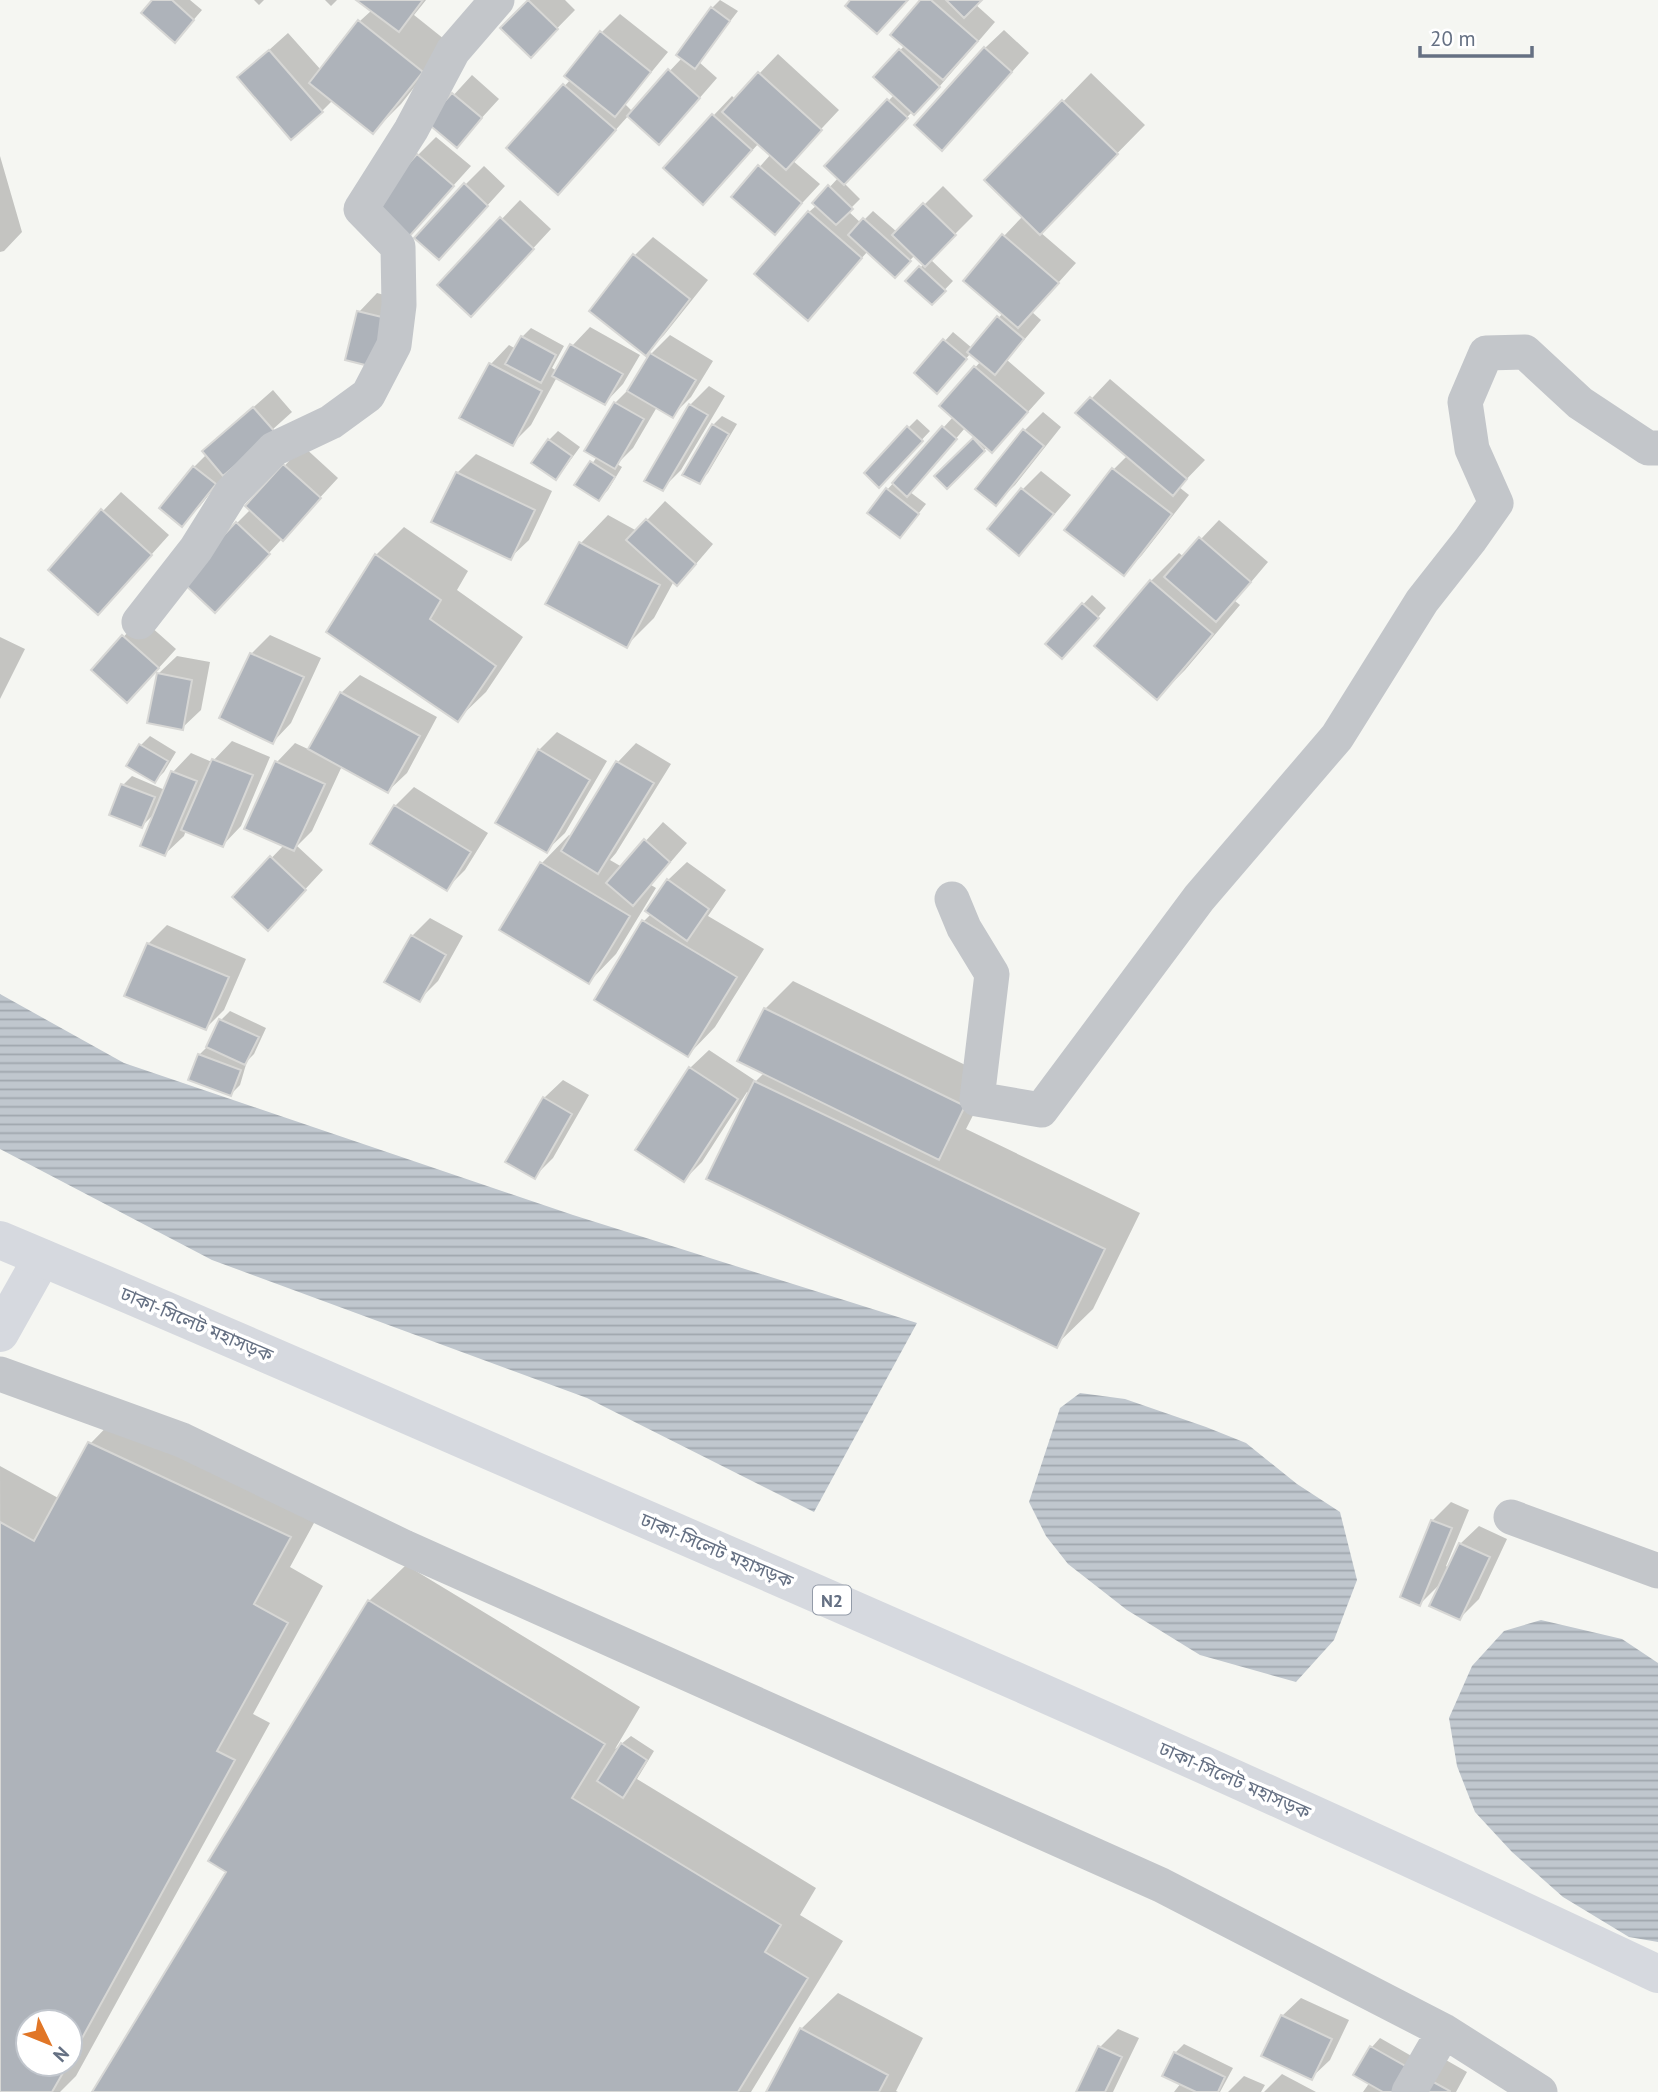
<svg xmlns="http://www.w3.org/2000/svg" width="1658" height="2092" viewBox="0 0 1658 2092" font-family="'PT Sans','Noto Sans Bengali',sans-serif">
<style>
.water{fill:url(#water-rules)}
.shadow{fill:#0003;fill-rule:evenodd}
.building{fill:#aeb3ba;stroke:#d7d7d5;stroke-width:2}
.lines{fill:none;stroke-linecap:round;stroke-linejoin:round}
.street{stroke:#c3c6ca;stroke-width:35}
.secondary{stroke:#d6d9df;stroke-width:38}
.highway{stroke:#d6d9df;stroke-width:38}
.labels{text-anchor:middle;dominant-baseline:central;stroke-width:7;stroke-linejoin:round;paint-order:stroke}
.shield{fill:#fff;stroke:#939ba8;stroke-width:2}
.shield-label{font-size:18px;font-weight:bold;fill:#657083}
.street-label{font-size:19px;fill:#657083;stroke:#fff}
</style>
<defs>
<pattern id="water-rules" width="6" height="5" patternUnits="userSpaceOnUse" patternTransform="scale(1.75)"><rect width="6" height="5" fill="#c0c7ce"/><path d="M0 2.5h6" fill="none" stroke="#a0a6ad"/></pattern>
</defs>
<rect width="100%" height="100%" fill="#f5f6f2"/>
<!-- water -->
<path class="water" d="M 0,994 L 124,1063 L 573,1215 L 917,1323 L 814,1512 L 587,1398 L 212,1260 L 0,1149 Z
M 1080,1393 L 1125,1399 L 1206,1427 L 1246,1443 L 1297,1484 L 1340,1512 L 1357,1580 L 1334,1640 L 1296,1682 L 1200,1655 L 1127,1610 L 1068,1564 L 1046,1536 L 1029,1502 L 1060,1408 Z
M 1541,1620 L 1622,1639 L 1658,1663 L 1658,1942 L 1629,1937 L 1563,1897 L 1512,1852 L 1475,1812 L 1457,1766 L 1449,1718 L 1472,1666 L 1504,1631 Z"/>
<!-- shadow -->
<path class="shadow" d="M 154,0 L 190,0 L 202,10 L 184,31 Z
M 254,0 L 264,0 L 259,5 Z
M 325,0 L 337,0 L 331,6 Z
M 359,0 L 426,0 L 414,15 L 449,43 L 401,104 L 373,132 L 333,100 L 322,111 L 239,77 L 288,33 L 321,70 L 360,21 L 372,10 Z
M 530,0 L 565,0 L 575,10 L 531,55 L 503,28 Z
M 720,0 L 738,11 L 699,62 L 717,78 L 677,124 L 629,115 L 576,174 L 508,148 L 571,79 L 567,76 L 602,32 L 620,14 L 668,52 L 625,104 L 632,111 L 682,58 L 678,55 L 712,8 Z
M 923,0 L 980,0 L 975,4 L 995,22 L 933,94 L 913,111 L 844,183 L 860,199 L 848,211 L 861,223 L 873,211 L 897,232 L 943,186 L 973,216 L 930,259 L 953,281 L 932,303 L 908,280 L 924,264 L 915,255 L 895,276 L 868,251 L 808,318 L 809,212 L 817,205 L 815,203 L 839,177 L 826,166 L 895,94 L 876,77 L 905,45 Z
M 1004,30 L 1029,53 L 960,130 L 985,48 Z
M 778,54 L 839,110 L 792,160 L 820,184 L 775,232 L 733,197 L 771,154 L 759,143 L 722,184 L 666,168 L 714,115 L 732,96 L 735,99 Z
M 1091,73 L 1145,125 L 1040,232 L 1076,263 L 1032,312 L 1041,320 L 1007,360 L 1045,393 L 1010,432 L 987,447 L 947,486 L 937,476 L 976,437 L 965,428 L 910,492 L 926,504 L 908,527 L 887,490 L 953,417 L 941,406 L 981,361 L 971,353 L 945,382 L 916,373 L 953,332 L 972,348 L 1003,313 L 1004,236 L 1023,216 L 987,180 Z
M 472,75 L 499,99 L 456,146 L 429,122 Z
M 436,137 L 471,166 L 407,237 L 418,155 Z
M 0,156 L 22,232 L 4,251 L 0,252 Z
M 484,166 L 505,186 L 457,239 L 465,185 Z
M 520,200 L 551,229 L 489,296 L 439,285 Z
M 653,237 L 708,280 L 664,335 L 646,353 L 635,255 Z
M 377,293 L 407,301 L 395,348 L 359,312 Z
M 590,327 L 640,355 L 623,384 L 605,403 L 557,377 L 531,425 L 512,444 L 461,417 L 491,364 L 509,345 L 516,349 L 522,337 L 531,328 L 564,346 L 552,368 L 557,371 L 572,346 Z
M 670,335 L 713,361 L 691,397 L 672,416 L 657,407 L 633,448 L 617,464 L 622,467 L 608,490 L 599,499 L 577,484 L 597,457 L 615,403 L 632,386 L 651,354 Z
M 1110,379 L 1205,460 L 1179,487 L 1189,495 L 1142,555 L 1124,574 L 1067,529 L 1114,469 L 1127,456 L 1078,413 Z
M 709,386 L 725,396 L 681,470 L 662,489 L 690,405 Z
M 273,390 L 292,412 L 231,467 L 200,506 L 182,524 L 194,467 L 207,454 L 204,451 Z
M 1043,412 L 1061,427 L 1015,485 L 996,503 L 1025,430 Z
M 722,416 L 737,424 L 708,473 L 699,482 L 713,425 Z
M 917,419 L 930,431 L 888,476 L 908,428 Z
M 558,431 L 580,447 L 564,469 L 555,478 L 549,440 Z
M 303,446 L 338,478 L 233,592 L 237,523 L 251,509 L 247,506 Z
M 476,454 L 552,491 L 529,540 L 510,558 L 457,473 Z
M 1041,471 L 1071,495 L 1037,535 L 1019,553 L 990,529 L 1023,489 Z
M 121,492 L 169,535 L 116,594 L 103,511 Z
M 665,501 L 713,544 L 695,565 L 674,581 L 654,618 L 626,646 L 581,543 L 608,515 L 637,531 Z
M 1219,520 L 1268,562 L 1235,601 L 1240,605 L 1185,670 L 1157,698 L 1151,581 L 1179,553 L 1184,557 Z
M 404,527 L 468,571 L 457,590 L 523,637 L 486,692 L 458,719 L 376,555 Z
M 1092,595 L 1106,608 L 1071,648 L 1047,643 Z
M 141,618 L 176,649 L 146,682 L 93,670 Z
M 270,635 L 321,658 L 291,723 L 273,742 L 251,654 Z
M 0,637 L 25,649 L 0,699 Z
M 177,656 L 210,662 L 201,710 L 182,728 L 158,674 Z
M 360,675 L 437,717 L 407,773 L 388,791 L 342,766 L 312,831 L 297,846 L 323,870 L 286,910 L 234,897 L 284,845 L 277,762 L 295,743 L 310,750 L 341,693 Z
M 557,732 L 607,761 L 565,833 L 546,851 L 539,750 Z
M 150,736 L 176,752 L 164,772 L 155,781 L 141,745 Z
M 232,741 L 270,757 L 241,826 L 223,845 L 186,830 L 184,836 L 165,854 L 156,812 L 142,826 L 123,785 L 132,776 L 165,790 L 173,772 L 191,753 L 212,762 Z
M 636,743 L 671,764 L 616,853 L 610,860 L 622,867 L 663,822 L 687,843 L 651,885 L 656,888 L 616,954 L 589,982 L 542,863 L 569,835 L 572,837 L 618,762 Z
M 414,787 L 488,833 L 465,870 L 447,888 L 373,843 L 395,806 Z
M 687,862 L 726,890 L 708,916 L 764,949 L 715,1027 L 688,1055 L 596,1000 L 644,921 L 651,914 L 668,880 Z
M 430,918 L 463,936 L 438,981 L 420,999 L 412,936 Z
M 167,925 L 246,959 L 224,1010 L 206,1028 L 148,944 Z
M 793,981 L 992,1078 L 966,1129 L 1140,1213 L 1093,1309 L 1056,1345 L 747,1092 L 702,1162 L 684,1180 L 690,1068 L 709,1050 L 756,1081 L 764,1073 L 740,1060 L 765,1009 Z
M 230,1011 L 266,1028 L 254,1054 L 247,1061 L 240,1085 L 231,1094 L 199,1055 L 208,1046 L 221,1020 Z
M 563,1080 L 589,1095 L 553,1158 L 534,1177 L 544,1098 Z
M 126,1407 L 326,1501 L 290,1567 L 323,1586 L 253,1714 L 270,1723 L 76,2076 L 60,2092 L 1,2092 L 0,1466 L 60,1499 L 90,1444 ZM 28,2022 L 70,2022 L 70,2064 L 28,2064 Z
M 1451,1502 L 1469,1510 L 1446,1566 L 1449,1568 L 1460,1544 L 1479,1526 L 1507,1539 L 1479,1599 L 1460,1618 L 1442,1582 L 1420,1604 L 1402,1596 L 1432,1521 Z
M 406,1565 L 640,1707 L 615,1749 L 631,1736 L 654,1751 L 637,1779 L 816,1888 L 800,1915 L 843,1941 L 751,2092 L 94,2092 L 229,1872 L 369,1601 Z
M 838,1993 L 923,2038 L 896,2091 L 898,2092 L 768,2092 L 801,2029 Z
M 1301,1998 L 1349,2020 L 1330,2060 L 1311,2078 L 1282,2016 Z
M 1118,2029 L 1139,2038 L 1113,2092 L 1078,2092 L 1100,2047 Z
M 1380,2038 L 1415,2058 L 1397,2092 L 1363,2092 L 1370,2082 L 1356,2074 L 1372,2047 Z
M 1184,2044 L 1233,2068 L 1220,2092 L 1174,2092 L 1181,2083 L 1175,2053 Z
M 1446,2060 L 1467,2072 L 1456,2092 L 1420,2092 Z
M 1282,2074 L 1316,2092 L 1264,2092 Z
M 1244,2076 L 1265,2085 L 1261,2092 L 1228,2092 Z"/>
<!-- building -->
<path class="building" d="M 152,0 L 172,0 L 194,20 L 175,43 L 141,13 Z
M 356,0 L 423,0 L 399,32 Z
M 528,0 L 558,29 L 531,58 L 500,28 Z
M 850,0 L 908,0 L 877,34 L 845,6 Z
M 920,0 L 931,0 L 978,41 L 943,80 L 890,35 Z
M 946,0 L 982,0 L 964,18 Z
M 711,7 L 730,21 L 695,69 L 676,55 Z
M 358,20 L 423,72 L 373,134 L 309,83 Z
M 600,31 L 651,72 L 615,117 L 564,76 Z
M 984,47 L 1012,72 L 942,151 L 914,125 Z
M 899,49 L 940,87 L 914,115 L 873,77 Z
M 269,50 L 323,112 L 291,140 L 237,77 Z
M 668,69 L 700,98 L 659,145 L 627,116 Z
M 758,72 L 822,130 L 786,170 L 722,112 Z
M 563,84 L 616,130 L 558,195 L 506,148 Z
M 452,93 L 482,118 L 457,148 L 426,122 Z
M 887,99 L 908,118 L 844,185 L 824,166 Z
M 1062,100 L 1118,154 L 1040,235 L 984,180 Z
M 712,114 L 752,150 L 703,205 L 663,168 Z
M 417,154 L 454,186 L 407,239 L 370,207 Z
M 758,165 L 802,203 L 775,235 L 731,197 Z
M 464,183 L 488,206 L 439,260 L 414,238 Z
M 828,185 L 853,209 L 836,225 L 812,203 Z
M 923,203 L 956,235 L 925,267 L 892,235 Z
M 808,211 L 862,258 L 808,321 L 754,274 Z
M 500,217 L 534,249 L 471,317 L 437,285 Z
M 863,218 L 911,261 L 895,278 L 848,235 Z
M 1002,234 L 1059,283 L 1018,328 L 963,281 Z
M 633,254 L 690,299 L 646,356 L 589,311 Z
M 919,266 L 946,291 L 932,305 L 905,281 Z
M 357,311 L 390,319 L 377,368 L 345,360 Z
M 997,316 L 1024,339 L 995,375 L 967,352 Z
M 521,336 L 556,355 L 541,383 L 505,364 Z
M 943,339 L 967,359 L 937,394 L 914,373 Z
M 570,344 L 623,374 L 605,405 L 552,376 Z
M 650,353 L 696,380 L 673,418 L 627,391 Z
M 489,363 L 542,391 L 513,446 L 459,418 Z
M 974,366 L 1028,412 L 992,453 L 939,406 Z
M 1090,397 L 1187,479 L 1173,496 L 1075,413 Z
M 614,402 L 644,419 L 615,469 L 584,451 Z
M 689,404 L 708,415 L 663,491 L 644,481 Z
M 253,407 L 275,432 L 223,476 L 202,451 Z
M 712,424 L 729,434 L 700,484 L 682,475 Z
M 907,426 L 923,441 L 879,488 L 864,473 Z
M 942,426 L 957,439 L 907,497 L 892,483 Z
M 1023,429 L 1044,446 L 996,506 L 975,489 Z
M 973,438 L 985,451 L 947,489 L 934,476 Z
M 548,439 L 572,456 L 556,480 L 531,463 Z
M 590,461 L 615,477 L 599,501 L 574,485 Z
M 283,464 L 321,498 L 283,541 L 245,506 Z
M 193,466 L 216,484 L 182,527 L 159,508 Z
M 1112,468 L 1172,514 L 1124,576 L 1064,530 Z
M 456,472 L 535,510 L 511,560 L 431,522 Z
M 886,488 L 919,514 L 900,538 L 867,513 Z
M 1021,488 L 1054,514 L 1019,556 L 987,529 Z
M 101,509 L 152,555 L 98,615 L 48,570 Z
M 646,519 L 696,564 L 677,586 L 626,540 Z
M 236,522 L 270,554 L 215,613 L 181,581 Z
M 1199,537 L 1251,582 L 1216,622 L 1164,577 Z
M 579,542 L 660,585 L 627,648 L 545,604 Z
M 375,554 L 441,600 L 430,619 L 496,666 L 458,722 L 326,632 Z
M 1150,580 L 1213,634 L 1157,700 L 1094,646 Z
M 1082,603 L 1099,618 L 1062,659 L 1045,644 Z
M 122,635 L 159,668 L 127,703 L 91,670 Z
M 250,653 L 304,677 L 273,744 L 219,718 Z
M 157,673 L 192,680 L 183,730 L 147,723 Z
M 340,692 L 420,736 L 388,793 L 308,749 Z
M 139,744 L 168,761 L 155,783 L 126,766 Z
M 538,749 L 590,780 L 547,853 L 495,823 Z
M 212,759 L 253,775 L 223,847 L 181,830 Z
M 275,761 L 325,784 L 294,851 L 244,829 Z
M 616,761 L 654,783 L 598,874 L 561,851 Z
M 171,771 L 197,781 L 165,856 L 140,846 Z
M 121,784 L 155,797 L 142,828 L 109,815 Z
M 394,805 L 471,852 L 447,891 L 370,844 Z
M 644,839 L 670,862 L 633,906 L 606,883 Z
M 270,856 L 306,890 L 268,931 L 232,897 Z
M 540,862 L 630,916 L 589,984 L 499,930 Z
M 667,879 L 709,909 L 687,941 L 645,911 Z
M 642,920 L 737,977 L 688,1057 L 594,1000 Z
M 411,935 L 446,955 L 420,1002 L 384,982 Z
M 147,943 L 229,977 L 206,1030 L 124,996 Z
M 764,1008 L 965,1106 L 939,1160 L 737,1061 Z
M 219,1019 L 259,1037 L 245,1065 L 206,1047 Z
M 198,1054 L 241,1070 L 231,1096 L 188,1080 Z
M 689,1067 L 738,1099 L 684,1182 L 635,1150 Z
M 754,1081 L 1105,1249 L 1057,1348 L 706,1179 Z
M 543,1097 L 572,1114 L 535,1179 L 505,1162 Z
M 88,1442 L 291,1537 L 254,1604 L 288,1623 L 217,1751 L 235,1760 L 70,2060 L 70,2022 L 28,2022 L 28,2064 L 68,2064 L 52,2092 L 0,2092 L 0,1522 L 34,1541 Z
M 1431,1520 L 1452,1528 L 1420,1606 L 1400,1597 Z
M 1459,1543 L 1490,1557 L 1460,1620 L 1429,1606 Z
M 368,1600 L 605,1744 L 572,1798 L 781,1925 L 765,1952 L 808,1978 L 738,2092 L 92,2092 L 226,1872 L 208,1861 Z
M 621,1743 L 647,1760 L 623,1798 L 597,1781 Z
M 1281,2015 L 1332,2039 L 1312,2080 L 1261,2056 Z
M 800,2028 L 888,2075 L 879,2092 L 766,2092 Z
M 1098,2046 L 1122,2057 L 1105,2092 L 1076,2092 Z
M 1370,2046 L 1407,2067 L 1393,2092 L 1383,2092 L 1353,2075 Z
M 1174,2052 L 1225,2077 L 1218,2092 L 1196,2092 L 1162,2076 Z
M 1426,2078 L 1450,2091 L 1450,2092 L 1418,2092 Z"/>
<g class="lines">
<!-- street -->
<path class="street" d="M 139,622 L 196,549 L 231,493 L 274,449 L 331,422 L 368,395 L 394,345 L 399,305 L 398,247 L 361,209 L 411,130 L 453,51 L 497,0
M 952,899 L 964,928 L 992,974 L 977,1099 L 1041,1110 L 1199,898 L 1337,737 L 1422,601 L 1470,540 L 1496,503 L 1472,449 L 1465,402 L 1486,353 L 1525,352 L 1580,403 L 1648,448 L 1658,448
M 0,1374 L 182,1440 L 404,1547 L 1161,1885 L 1444,2031 L 1540,2092
M 1511,1517 L 1658,1571
M 1409,2092 L 1444,2031"/>
<!-- secondary -->
<path class="secondary" d="M 0,1333 L 42,1258"/>
<!-- highway -->
<path class="highway" d="M 0,1240 C 210,1328 419,1420 627,1511 C 973,1661 1318,1813 1658,1974"/>
</g>
<g class="labels">
<!-- shield labels -->
<rect class="shield" x="813" y="1585.5" width="38" height="29" rx="5"/>
<g class="shield-label">
<text x="832" y="1600">N2</text>
</g>
<!-- street labels -->
<g class="street-label">
<text transform="translate(197 1324) rotate(23)">ঢাকা-সিলেট মহাসড়ক</text>
<text transform="translate(717 1550) rotate(23)">ঢাকা-সিলেট মহাসড়ক</text>
<text transform="translate(1235 1780) rotate(24)">ঢাকা-সিলেট মহাসড়ক</text>
</g>
</g>
<!-- north arrow -->
<g transform="translate(49 2043) rotate(133)"><circle r="33" fill="#ffffff" stroke="#c1c6cd" stroke-width="2"/>
<path d="M0-5L12 26L0 18L-12 26Z" fill="#e17627"/>
<text y="-10" font-size="19" font-weight="bold" text-anchor="middle" fill="#657083">N</text>
</g>
<!-- scale -->
<path d="M1420 46v10h112v-10" fill="none" stroke="#657083" stroke-width="3.5"/>
<text x="1430" y="46" font-size="21" fill="#657083" stroke="#ffffff" stroke-width="5" paint-order="stroke">20 m</text>
</svg>
